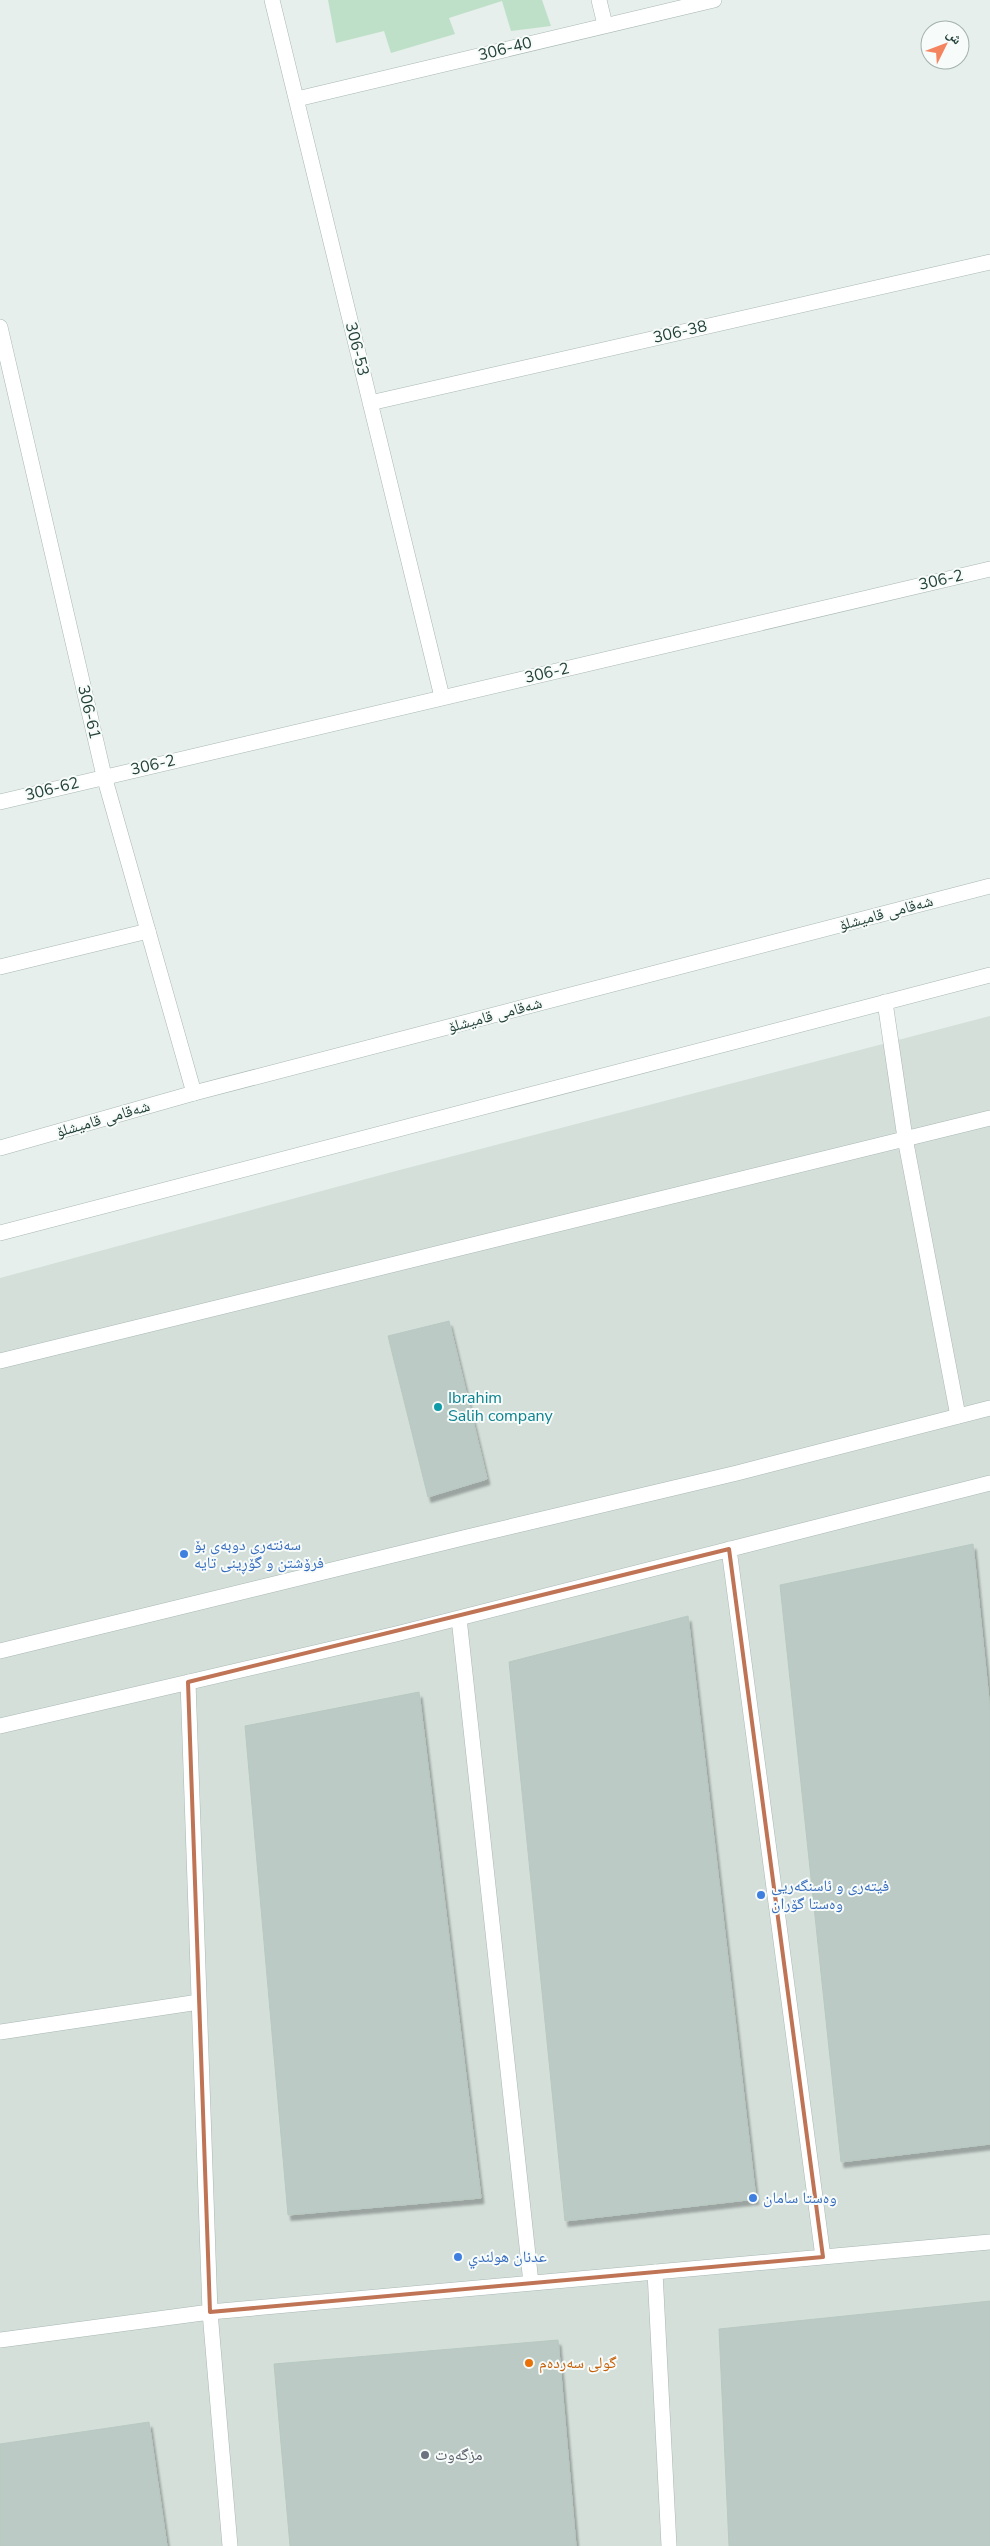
<svg xmlns="http://www.w3.org/2000/svg" width="990" height="2546" viewBox="0 0 990 2546" font-family="'Nunito Sans','Noto Naskh Arabic',sans-serif">
<style>
.built{fill:#d4dfda}
.green{fill:#bfe0c8}
.building{fill:#bbcac4;stroke:#b8c9c2;filter:url(#shadow)}
.lines{fill:none;stroke-linecap:round;stroke-linejoin:round}
.service-casing{stroke:#a8b8b2;stroke-width:16}
.minor-casing{stroke:#a8b8b2;stroke-width:16}
.tertiary-casing{stroke:#a8b8b2;stroke-width:16}
.service{stroke:#fff;stroke-width:15}
.minor{stroke:#fff;stroke-width:15}
.tertiary{stroke:#fff;stroke-width:15}
.marked{fill:none;stroke:#c07456;stroke-width:4;stroke-linejoin:round}
.culture-dot{fill:#0f9aa8;stroke:#f7fbf9;stroke-width:2}
.shop-dot{fill:#3f7fe0;stroke:#f7fbf9;stroke-width:2}
.food-dot{fill:#e8710a;stroke:#f7fbf9;stroke-width:2}
.worship-dot{fill:#6b7280;stroke:#f7fbf9;stroke-width:2}
.labels{text-anchor:middle;dominant-baseline:central;stroke-width:4;stroke-linejoin:round;paint-order:stroke}
.street-label{font-size:16px;fill:#24423a;stroke:#f7fbf9}
.culture-label{font-size:16px;fill:#0d838f;stroke:#f7fbf9;text-anchor:start}
.shop-label{font-size:16px;fill:#366cbe;stroke:#f7fbf9;text-anchor:start}
.food-label{font-size:16px;fill:#c56008;stroke:#f7fbf9;text-anchor:start}
.worship-label{font-size:16px;fill:#5b616d;stroke:#f7fbf9;text-anchor:start}
</style>
<defs>
<filter id="shadow"><feDropShadow dx="3" dy="5.5" stdDeviation="1" flood-color="#0004"/></filter>
</defs>
<rect width="100%" height="100%" fill="#e6efeb"/>
<!-- built -->
<path class="built" d="M 990,1016 L 990,2546 L 0,2546 L 0,1278 L 392,1172 Z"/>
<!-- green -->
<path class="green" d="M 328,0 L 542,0 L 551,26 L 511,31 L 502,1 L 449,18 L 455,34 L 391,53 L 384,31 L 336,43 Z"/>
<!-- building -->
<path class="building" d="M 449,1321 L 487,1479 L 428,1497 L 388,1336 Z
M 973,1544 L 990,1710 L 990,2144 L 841,2162 L 780,1585 Z
M 688,1616 L 756,2199 L 565,2221 L 509,1662 Z
M 419,1692 L 481,2198 L 288,2215 L 245,1726 Z
M 990,2301 L 990,2546 L 729,2546 L 719,2329 Z
M 558,2340 L 576,2546 L 290,2546 L 274,2364 Z
M 149,2422 L 167,2546 L 0,2546 L 0,2444 Z"/>
<g class="lines">
<!-- service casing -->
<g class="service-casing">
<path id="service" d="M 0,967 L 148,931
M 885,1002 L 905,1138 L 958,1416
M 0,1361 L 990,1118"/>
</g>
<!-- minor casing -->
<g class="minor-casing">
<path id="minor" d="M 272,0 L 442,697
M 599,0 L 605,25
M 297,99 L 714,0
M 0,327 L 104,776 L 194,1093
M 370,403 L 990,262
M 0,802 L 990,569
M 729,1549 L 823,2257
M 459,1618 L 531,2283
M 0,1651 L 463,1538 L 737,1473 L 990,1408
M 188,1682 L 210,2312 L 230,2546
M 0,1726 L 396,1634 L 990,1483
M 0,2032 L 199,2002
M 655,2272 L 669,2546
M 0,2340 L 210,2312 L 990,2242"/>
</g>
<!-- tertiary casing -->
<g class="tertiary-casing">
<path id="tertiary" d="M 0,1148 L 194,1093 L 990,886
M 0,1233 L 990,975"/>
</g>
<!-- service -->
<use href="#service" class="service"/>
<!-- minor -->
<use href="#minor" class="minor"/>
<!-- tertiary -->
<use href="#tertiary" class="tertiary"/>
</g>
<!-- marked area -->
<path class="marked" d="M 729,1549 L 823,2257 L 210,2312 L 188,1682 Z"/>
<!-- markers -->
<circle class="culture-dot" cx="438" cy="1407" r="5"/>
<g class="shop-dot">
<circle cx="184" cy="1554" r="5"/>
<circle cx="761" cy="1895" r="5"/>
<circle cx="753" cy="2198" r="5"/>
<circle cx="458" cy="2257" r="5"/>
</g>
<circle class="food-dot" cx="529" cy="2363" r="5"/>
<circle class="worship-dot" cx="425" cy="2455" r="5"/>
<g class="labels">
<!-- street labels -->
<g class="street-label">
<text transform="translate(505 49) rotate(-14)">306-40</text>
<text transform="translate(680 332) rotate(-13)">306-38</text>
<text transform="translate(357 349) rotate(76)">306-53</text>
<text transform="translate(941 580) rotate(-13)">306-2</text>
<text transform="translate(547 673) rotate(-13)">306-2</text>
<text transform="translate(89 712) rotate(77)">306-61</text>
<text transform="translate(153 765) rotate(-13)">306-2</text>
<text transform="translate(52 789) rotate(-14)">306-62</text>
<text transform="translate(886 913) rotate(-15)">شەقامی قامیشلۆ</text>
<text transform="translate(495 1015) rotate(-15)">شەقامی قامیشلۆ</text>
<text transform="translate(103 1119) rotate(-16)">شەقامی قامیشلۆ</text>
</g>
<!-- culture labels -->
<g class="culture-label">
<text x="448" y="1398">Ibrahim<tspan x="448" dy="18">Salih company</tspan></text>
</g>
<!-- shop labels -->
<g class="shop-label">
<text x="194" y="1545">سەنتەری دوبەی بۆ<tspan x="194" dy="18">فرۆشتن و گۆڕینی تایە</tspan></text>
<text x="771" y="1886">فیتەری و ئاسنگەریی<tspan x="771" dy="18">وەستا گۆران</tspan></text>
<text x="763" y="2198">وەستا سامان</text>
<text x="468" y="2257">عدنان هولندي</text>
</g>
<!-- food labels -->
<g class="food-label">
<text x="539" y="2363">گولی سەردەم</text>
</g>
<!-- worship labels -->
<g class="worship-label">
<text x="435" y="2455">مزگه‌وت</text>
</g>
</g>
<!-- north arrow -->
<g transform="translate(945 45) rotate(48)"><circle r="24" fill="#f7fbf9" stroke="#a3b1ad"/>
<path d="M0-4L9 19L0 12L-9 19Z" fill="#f4845f"/>
<text y="-8" font-size="14" font-weight="bold" text-anchor="middle" fill="#24423a">ش</text>
</g>
</svg>
